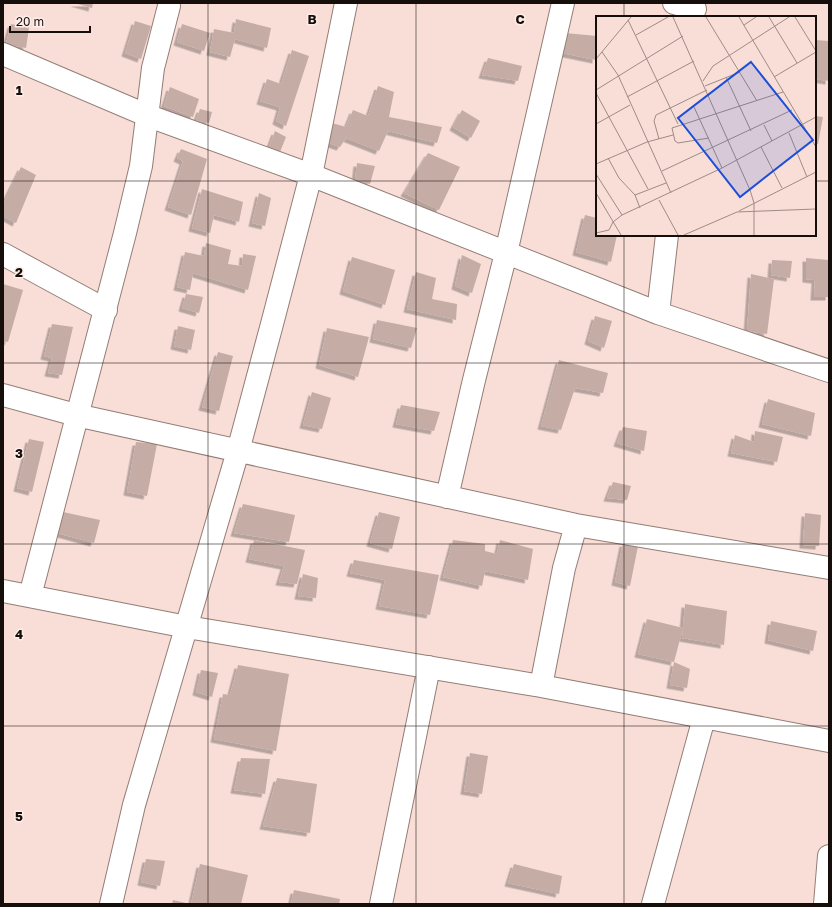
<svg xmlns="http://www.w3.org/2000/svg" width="832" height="907" viewBox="0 0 832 907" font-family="'Golos Text',sans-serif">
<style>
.building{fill:#c5aca5;filter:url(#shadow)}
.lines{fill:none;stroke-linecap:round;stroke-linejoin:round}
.street-casing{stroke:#947d76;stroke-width:24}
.secondary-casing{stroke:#947d76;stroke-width:24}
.street{stroke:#fff;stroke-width:22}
.secondary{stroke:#fff;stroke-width:22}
.grid{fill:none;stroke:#160e0b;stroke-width:1;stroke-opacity:0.55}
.inset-road{fill:none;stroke:#9e8b85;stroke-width:1}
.view{fill:#1d4ed8;fill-opacity:0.15;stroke:#1d4ed8;stroke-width:2}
.inset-edge{fill:none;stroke:#160e0b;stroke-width:2}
.grid-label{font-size:13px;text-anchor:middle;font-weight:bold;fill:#160e0b;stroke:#feeee9;stroke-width:3;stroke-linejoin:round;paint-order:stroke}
</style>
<defs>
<filter id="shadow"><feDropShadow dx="-3.5" dy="3.5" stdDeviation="0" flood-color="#0004"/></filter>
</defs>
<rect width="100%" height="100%" fill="#f8ded7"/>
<!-- building -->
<path class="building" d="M 74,3 L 93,3 L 92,8 Z
M 236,19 L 271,28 L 267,48 L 235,39 L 230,57 L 210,52 L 214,29 L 234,33 Z
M 135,21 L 151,26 L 141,59 L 125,53 Z
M 11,24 L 29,28 L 26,48 L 6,44 Z
M 182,24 L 210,33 L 204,51 L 177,42 Z
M 565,33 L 597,36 L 596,60 L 562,53 Z
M 815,40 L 829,41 L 829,81 L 815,79 Z
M 292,50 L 309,56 L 286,126 L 276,121 L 280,107 L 260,101 L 267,79 L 281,84 Z
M 488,58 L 522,66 L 518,81 L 482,75 Z
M 378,86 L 394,92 L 389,117 L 442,127 L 437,143 L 388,131 L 379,151 L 346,138 L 340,147 L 326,142 L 332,123 L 346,127 L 353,110 L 368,116 Z
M 170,87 L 199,99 L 193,117 L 164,106 Z
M 200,109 L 212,112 L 209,123 L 196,120 Z
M 462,110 L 480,121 L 471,138 L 453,127 Z
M 815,116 L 823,117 L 818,144 L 815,144 Z
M 275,131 L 286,137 L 280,152 L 269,147 Z
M 181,149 L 207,159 L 191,215 L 168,207 L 183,161 L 177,158 Z
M 428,153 L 460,167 L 439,210 L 404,193 Z
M 357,163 L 375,166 L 370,184 L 355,180 Z
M 21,167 L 36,175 L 16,223 L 3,216 L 3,204 Z
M 202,189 L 243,202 L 239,222 L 214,215 L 210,233 L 192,228 Z
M 259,193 L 271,198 L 265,226 L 252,223 Z
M 585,215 L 597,218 L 597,235 L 617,235 L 611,262 L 576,252 Z
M 206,243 L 231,250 L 228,264 L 242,266 L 243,254 L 256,256 L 248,290 L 193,273 L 190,290 L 177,287 L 185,252 L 204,256 Z
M 462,255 L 481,264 L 472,293 L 455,286 Z
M 352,257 L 395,270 L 385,305 L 343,291 Z
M 806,258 L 829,260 L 829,297 L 814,297 L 815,280 L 806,279 Z
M 772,260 L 792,261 L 790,278 L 771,275 Z
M 416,272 L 436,278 L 432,299 L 457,304 L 456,320 L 407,309 Z
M 751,274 L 774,279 L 767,334 L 747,331 Z
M 3,284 L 23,290 L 8,342 L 3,341 Z
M 186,294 L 203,297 L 199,313 L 182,308 Z
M 595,316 L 612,321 L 604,348 L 588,341 Z
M 377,320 L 417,328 L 411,348 L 373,339 Z
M 52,324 L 73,327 L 62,375 L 48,373 L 52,358 L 44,356 Z
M 178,326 L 195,330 L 191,350 L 174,346 Z
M 327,328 L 369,337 L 358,377 L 319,365 Z
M 218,352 L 233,356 L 219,411 L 202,407 Z
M 559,360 L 608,373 L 603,393 L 575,388 L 561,430 L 541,426 Z
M 312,392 L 331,398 L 322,429 L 303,425 Z
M 768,399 L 815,413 L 811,436 L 762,424 Z
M 401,405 L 440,412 L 434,431 L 396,424 Z
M 623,427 L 647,431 L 644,451 L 617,443 Z
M 755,431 L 783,437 L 777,462 L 731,453 L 735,435 L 754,442 Z
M 29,439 L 44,442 L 32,492 L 17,488 Z
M 136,442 L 157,444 L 147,496 L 127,492 Z
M 613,482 L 631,486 L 627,500 L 607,498 Z
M 243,504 L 295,515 L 289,542 L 234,533 Z
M 63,512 L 100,520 L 94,543 L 57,533 Z
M 379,512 L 400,517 L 392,549 L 370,543 Z
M 805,513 L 821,515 L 819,546 L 803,545 Z
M 254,540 L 305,550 L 297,584 L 279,582 L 284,566 L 249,559 Z
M 453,540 L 485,544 L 485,551 L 497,554 L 500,540 L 533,549 L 528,580 L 485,571 L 482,586 L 443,577 Z
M 623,543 L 638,546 L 630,586 L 615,582 Z
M 354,560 L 439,575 L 430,615 L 379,606 L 385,580 L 350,573 Z
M 303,574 L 318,578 L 316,598 L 298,596 Z
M 685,604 L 727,611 L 724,645 L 682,638 L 683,628 L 674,662 L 638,654 L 647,619 L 683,628 Z
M 771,621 L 817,631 L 813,651 L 768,640 Z
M 674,662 L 690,669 L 687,688 L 670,685 Z
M 238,665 L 289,674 L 276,751 L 214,739 L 223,694 L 230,695 Z
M 201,670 L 218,673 L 212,697 L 196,692 Z
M 470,753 L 488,756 L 482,794 L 464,791 Z
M 241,758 L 270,759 L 265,794 L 234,790 Z
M 277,778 L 317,784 L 310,833 L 263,826 Z
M 146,859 L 165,861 L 160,886 L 141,882 Z
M 200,864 L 248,875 L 241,904 L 191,904 Z
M 514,864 L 562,876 L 559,894 L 508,883 Z
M 294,890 L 340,899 L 339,904 L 291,904 Z
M 173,900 L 186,903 L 186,904 L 172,904 Z"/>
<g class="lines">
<!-- street casing -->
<g class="street-casing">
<path id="street" d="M 674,3 L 695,9
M 3,54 L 146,115 L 311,175 L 658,313 L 829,371
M 3,254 L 106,310
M 658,313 L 667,235
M 3,395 L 76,415 L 576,525 L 829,568
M 447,497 L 474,380 L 506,253 L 563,3
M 3,591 L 187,627 L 541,686 L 829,741
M 30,596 L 125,233 L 141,166 L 153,68 L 169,6
M 541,686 L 564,568 L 576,525
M 111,904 L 134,805 L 238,451 L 272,324 L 311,175 L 346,3
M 381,904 L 429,667
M 653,904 L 704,718"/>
</g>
<!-- secondary casing -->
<g class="secondary-casing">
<path id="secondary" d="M 825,904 L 829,856"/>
</g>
<!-- street -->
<use href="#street" class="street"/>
<!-- secondary -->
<use href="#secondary" class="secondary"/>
</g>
<!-- grid -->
<path class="grid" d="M 208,3 L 208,904M 416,3 L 416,904M 624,3 L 624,17M 3,181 L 597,181M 815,181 L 829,181M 624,235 L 624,904M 3,363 L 829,363M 3,544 L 829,544M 3,726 L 829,726"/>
<!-- overview -->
<g transform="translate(596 16)">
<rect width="220" height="220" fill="#f8ded7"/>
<path class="inset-road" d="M 77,1 L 154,174 L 158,187 L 158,219M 110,1 L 161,85M 143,1 L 220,131M 173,1 L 201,47M 199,1 L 220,35M 32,4 L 82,108M 148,9 L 160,1M 40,19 L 72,1M 6,36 L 22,59 L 75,177M 0,43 L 35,1M 130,61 L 155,115M 178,61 L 220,36M 107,65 L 117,50 L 193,1M 109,70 L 144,56M 0,74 L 87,20M 0,77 L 52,173M 31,81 L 98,45M 98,91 L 126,152M 0,108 L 34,89M 168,109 L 176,125M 193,117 L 211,161M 113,122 L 82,127 L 79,125 L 76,112 L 187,76M 63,123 L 58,105 L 60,99 L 111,74M 165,131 L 186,172M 12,142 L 23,162 L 39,179 L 44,192M 0,148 L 51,126 L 77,119M 66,155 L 196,94M 0,158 L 26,199M 0,177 L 25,219M 39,179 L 70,167M 63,184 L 82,219M 143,195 L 220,156M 0,217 L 13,214 L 17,206 L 26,199 L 126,152 L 220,101M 88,219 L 141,196 L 220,193"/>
<path class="view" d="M 155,46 L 217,124 L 144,181 L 82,102 Z"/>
<rect width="220" height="220" class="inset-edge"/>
</g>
<g class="grid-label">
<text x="312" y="24">B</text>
<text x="520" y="24">C</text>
<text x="19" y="95">1</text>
<text x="19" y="277">2</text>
<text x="19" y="458">3</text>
<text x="19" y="639">4</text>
<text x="19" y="821">5</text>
</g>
<!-- border -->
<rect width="832" height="907" fill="none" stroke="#160e0b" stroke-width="8"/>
<!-- scale -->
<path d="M10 26v6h80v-6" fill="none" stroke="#160e0b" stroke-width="2"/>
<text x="16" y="26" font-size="12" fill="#160e0b" stroke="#feeee9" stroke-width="3" paint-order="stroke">20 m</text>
</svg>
